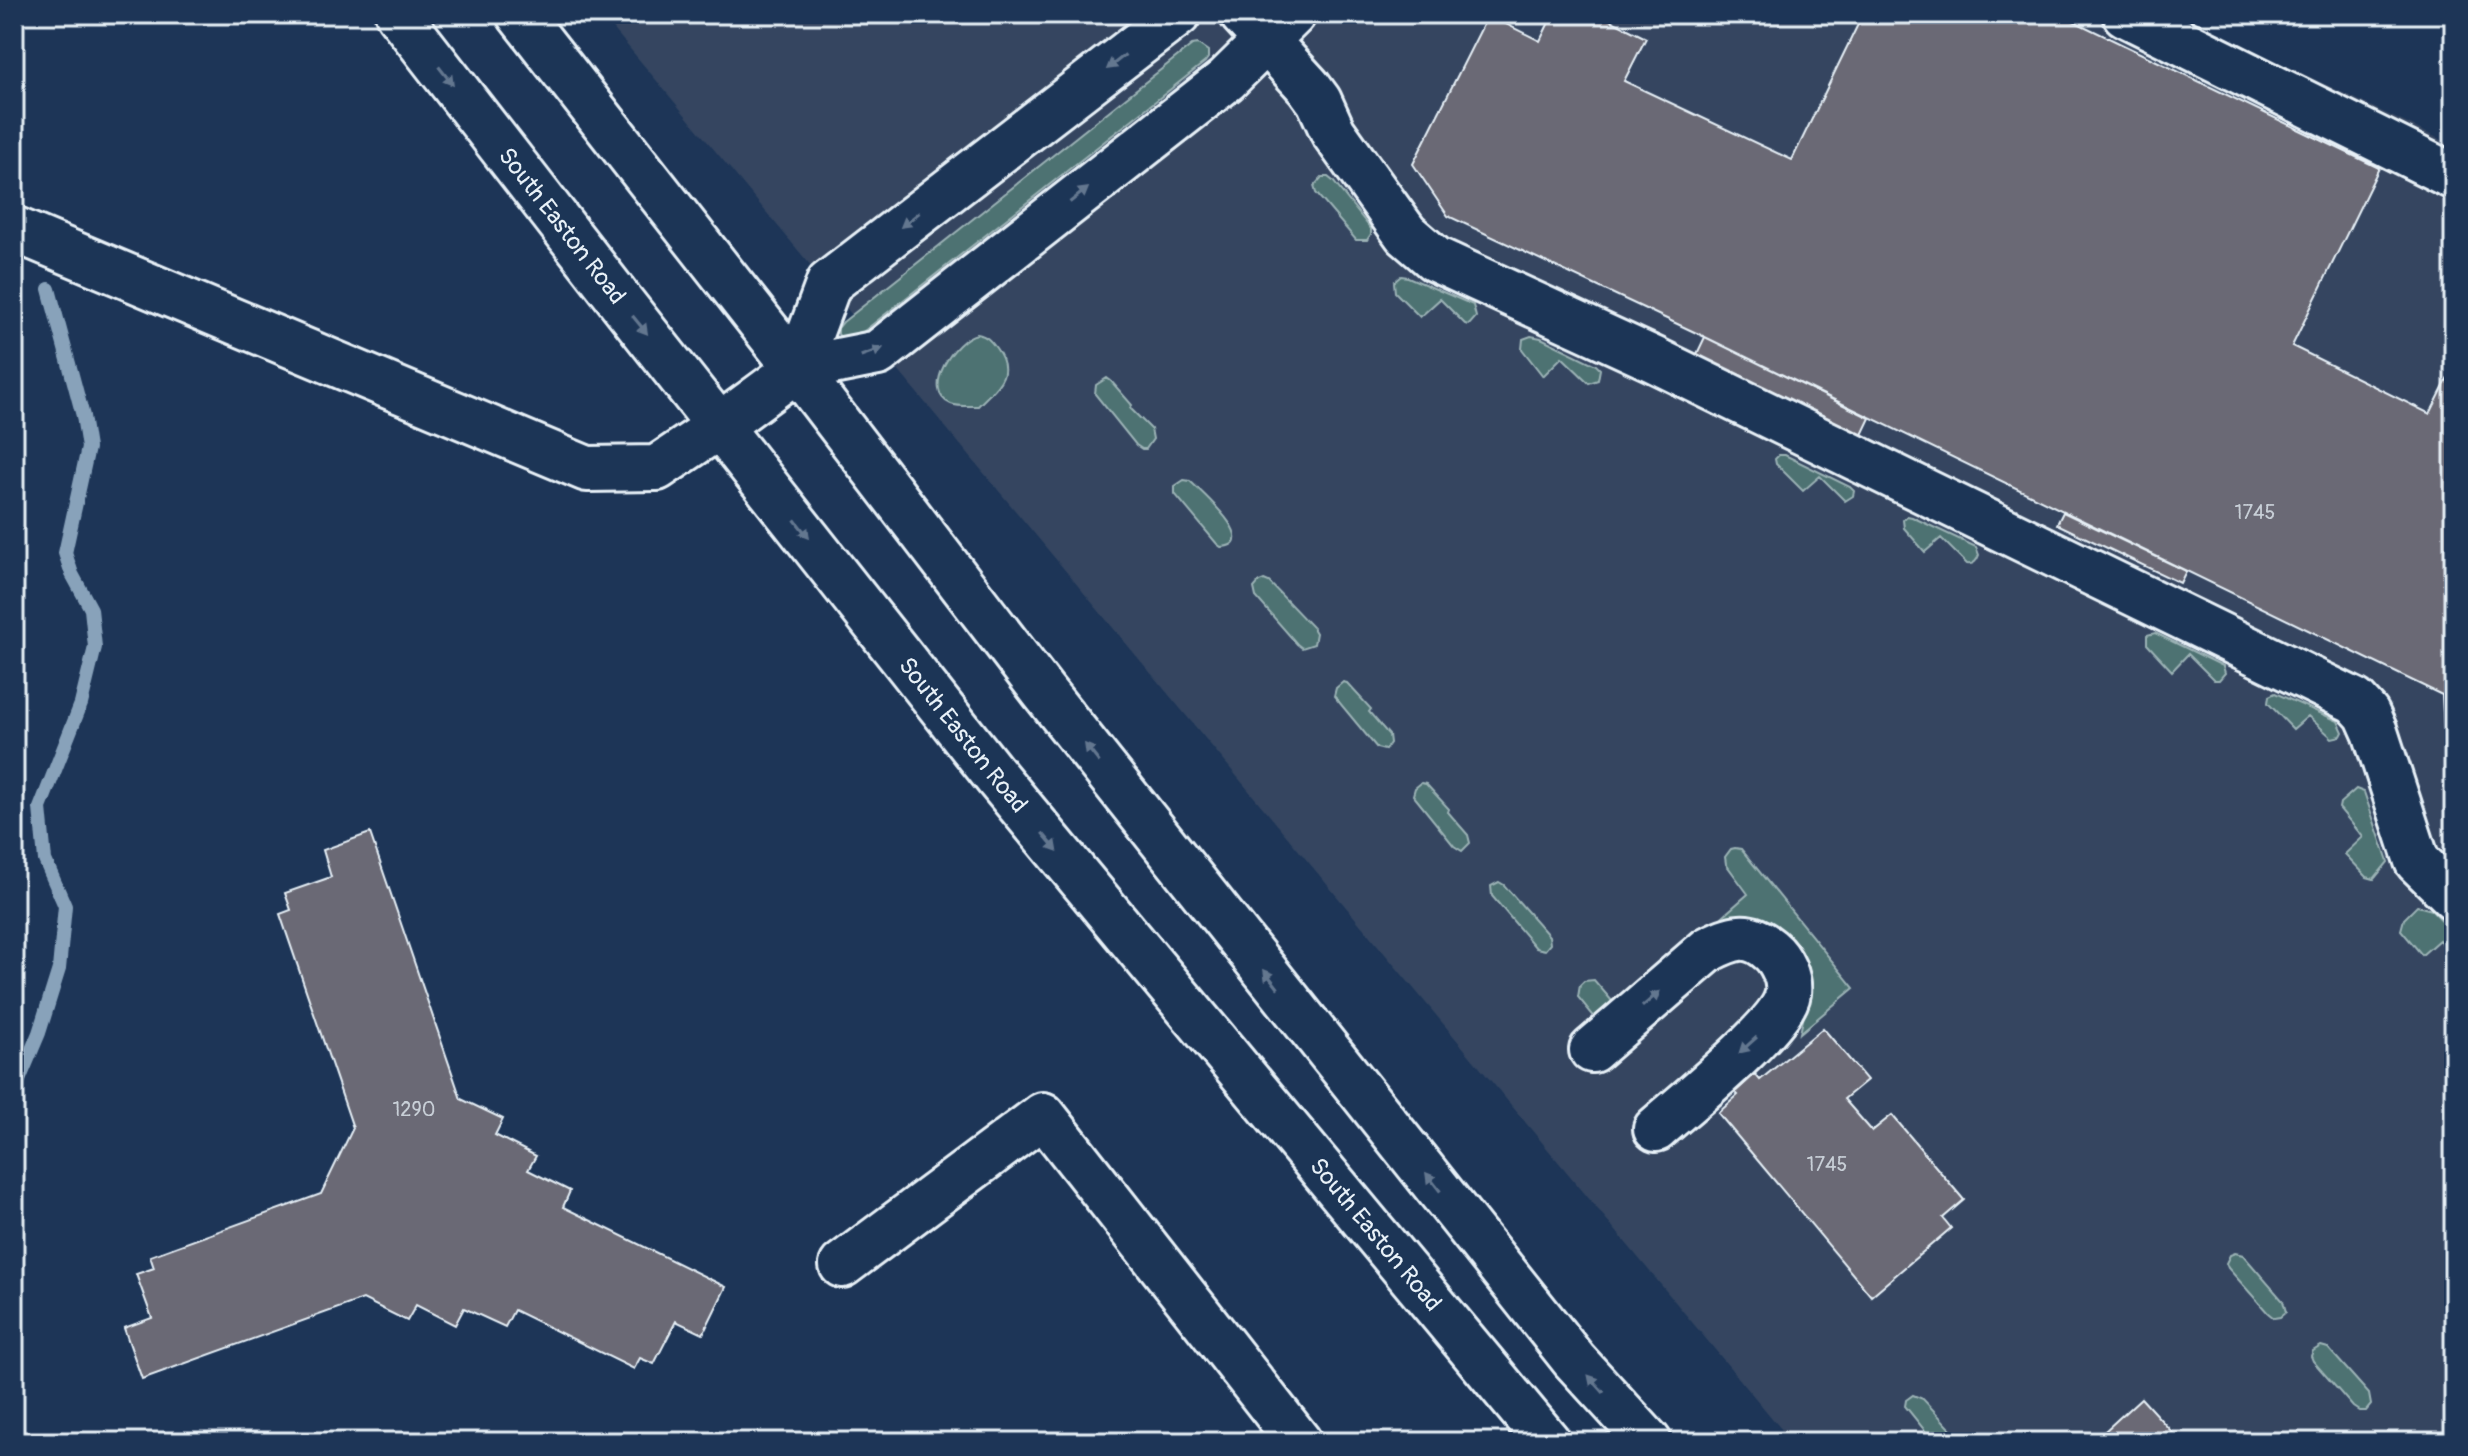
<svg xmlns="http://www.w3.org/2000/svg" width="2468" height="1456" viewBox="0 0 2468 1456" font-family="Pangolin,sans-serif">
<style>
.built{fill:#344560}
.green{fill:#4e7272;stroke:#9bb2b5;stroke-width:2}
.lines{fill:none;stroke-linecap:round;stroke-linejoin:round}
.stream{stroke:#88a2ba;stroke-width:14}
.building{fill:#6a6974;stroke:#e8f1f8;stroke-width:2}
.minor-casing{stroke:#e8f1f8;stroke-width:50}
.highway-casing{stroke:#e8f1f8;stroke-width:50}
.minor{stroke:#1d3557;stroke-width:44}
.highway{stroke:#1d3557;stroke-width:44}
.oneway{fill:#64778f}
.labels{text-anchor:middle;dominant-baseline:central;stroke-width:8;stroke-linejoin:round;paint-order:stroke}
.number-label{font-size:20px;fill:#c8cfd7}
.street-label{font-size:24px;fill:#e8f1f8;stroke:#1d3557}
</style>
<rect width="100%" height="100%" fill="#1d3557"/>
<filter id="ink" filterUnits="userSpaceOnUse"><feTurbulence type="fractalNoise" baseFrequency=".0125" numOctaves="2"/><feDisplacementMap in="SourceGraphic" scale="16" xChannelSelector="R" yChannelSelector="G"/><feConvolveMatrix kernelMatrix="1 2 1 2 8 2 1 2 1" color-interpolation-filters="sRGB"/></filter>
<g filter="url(#ink)">
<!-- built -->
<path class="built" d="M 601,14 L 2178,14 L 2454,146 L 2454,1442 L 1792,1442 Z"/>
<!-- green -->
<path class="green" d="M 1198,44 L 1208,51 L 1208,58 L 1205,62 L 854,339 L 842,340 L 838,334 L 838,328 L 843,322 L 1192,45 Z
M 1322,177 L 1328,177 L 1333,181 L 1371,229 L 1371,234 L 1367,240 L 1356,240 L 1316,193 L 1314,186 Z
M 1401,276 L 1408,277 L 1473,305 L 1476,317 L 1469,325 L 1465,324 L 1440,299 L 1420,317 L 1395,292 L 1394,282 Z
M 977,334 C 987,336 990,340 996,348 C 1016,375 996,387 978,406 C 970,406 959,407 951,404 C 920,391 954,339 977,334 Z
M 1531,336 L 1541,338 L 1596,365 L 1600,369 L 1598,380 L 1589,383 L 1562,357 L 1543,376 L 1522,349 L 1523,339 Z
M 1107,378 L 1111,381 L 1132,405 L 1130,408 L 1151,429 L 1153,439 L 1146,449 L 1142,449 L 1136,445 L 1095,394 L 1096,385 Z
M 1779,455 L 1785,455 L 1850,487 L 1854,491 L 1853,496 L 1845,501 L 1820,476 L 1803,491 L 1776,464 L 1775,459 Z
M 1184,480 L 1190,481 C 1200,491 1263,545 1221,547 L 1217,544 L 1175,494 L 1175,486 Z
M 1907,516 L 1912,517 L 1976,547 L 1979,555 C 1977,561 1974,565 1967,564 L 1941,538 L 1925,552 L 1904,528 L 1903,520 Z
M 1264,580 L 1269,582 L 1313,628 L 1316,633 L 1314,644 L 1302,648 L 1297,644 L 1256,597 L 1254,588 L 1259,582 Z
M 2155,633 L 2223,666 L 2225,673 L 2219,680 L 2214,680 L 2188,654 L 2172,671 L 2147,644 L 2147,635 Z
M 1343,682 L 1347,683 L 1371,709 L 1369,712 L 1389,735 L 1390,743 L 1385,750 L 1377,748 L 1334,696 L 1336,688 Z
M 2275,693 L 2338,721 L 2343,732 L 2341,736 L 2332,738 L 2308,716 L 2293,729 L 2268,703 L 2269,696 Z
M 1421,783 L 1426,784 L 1449,809 L 1448,812 L 1468,835 L 1470,843 L 1462,851 L 1454,846 L 1413,795 L 1415,788 Z
M 2356,789 L 2364,792 L 2388,862 L 2374,879 L 2367,877 L 2345,854 L 2363,837 L 2339,808 L 2340,803 Z
M 1735,848 L 1741,849 L 1854,988 L 1800,1033 L 1807,1002 L 1770,930 L 1605,1030 L 1578,997 L 1580,985 L 1584,981 L 1594,980 L 1618,1008 L 1748,894 L 1726,864 L 1725,857 L 1731,849 Z
M 1499,882 L 1504,885 L 1549,936 L 1550,944 L 1545,950 L 1536,948 L 1492,896 L 1491,886 Z
M 2417,906 L 2432,910 L 2454,933 L 2454,956 L 2439,940 L 2422,955 L 2401,930 L 2404,919 Z
M 2235,1253 L 2243,1255 L 2283,1301 L 2286,1312 L 2280,1317 L 2274,1318 L 2268,1313 L 2228,1268 L 2226,1263 L 2230,1255 Z
M 2321,1346 L 2328,1348 L 2369,1394 L 2371,1405 L 2366,1411 L 2359,1411 L 2353,1407 L 2313,1361 L 2311,1356 L 2313,1351 Z
M 1913,1395 L 1923,1399 L 1963,1442 L 1934,1442 L 1905,1406 L 1906,1400 Z"/>
<g class="lines">
<!-- stream -->
<path class="stream" d="M 14,1092 L 39,1033 L 59,969 L 65,906 L 45,860 L 40,808 L 81,704 L 95,647 L 91,609 L 72,574 L 65,553 L 88,448 L 83,416 L 49,289"/>
</g>
<!-- building -->
<path class="building" d="M 1553,14 L 1598,14 L 1646,38 L 1624,81 L 1792,160 L 1863,14 L 2059,14 L 2379,168 L 2292,346 L 2430,414 L 2448,378 L 2454,381 L 2454,772 L 2446,765 L 2442,695 L 1705,337 L 1448,216 L 1413,164 L 1488,15 L 1540,41 Z
M 1705,337 L 1870,418 L 1860,439 L 1695,358 Z
M 2063,512 L 2186,571 L 2180,583 L 2057,524 Z
M 370,833 L 461,1099 L 503,1119 L 495,1135 L 536,1156 L 528,1170 L 570,1191 L 563,1207 L 726,1287 L 703,1334 L 676,1321 L 654,1364 L 640,1358 L 634,1369 L 514,1310 L 505,1327 L 464,1308 L 455,1325 L 416,1305 L 407,1321 L 363,1299 L 142,1379 L 124,1328 L 152,1318 L 136,1274 L 154,1268 L 150,1256 L 321,1194 L 353,1128 L 280,914 L 291,910 L 285,893 L 331,877 L 323,850 Z
M 1823,1028 L 1867,1080 L 1844,1099 L 1872,1131 L 1892,1115 L 1964,1200 L 1943,1218 L 1951,1228 L 1871,1296 L 1718,1113 L 1738,1095 L 1735,1092 L 1755,1074 L 1760,1080 Z
M 2141,1398 L 2181,1442 L 2093,1442 Z"/>
<g class="lines">
<!-- minor casing -->
<g class="minor-casing">
<path id="minor" d="M 1242,14 L 1308,86 L 1319,101 L 1333,132 L 1406,234 L 1435,259 L 1653,359 L 2355,701 L 2367,714 L 2375,732 L 2417,861 L 2454,897
M 2125,14 L 2454,177
M 14,229 L 587,469 L 657,468 L 721,425 L 797,369 L 878,353 L 1226,80 L 1293,14
M 797,369 L 829,283 L 1178,14
M 1592,1050 L 1709,949 C 1733,937 1748,931 1770,950 C 1781,959 1790,978 1788,993 C 1784,1024 1683,1105 1656,1129
M 842,1265 L 1043,1115 L 1299,1442"/>
</g>
<!-- highway casing -->
<g class="highway-casing">
<g id="highway">
<path id="s1" d="M 398,14 L 619,299 L 996,777 L 1548,1442"/>
<path d="M 519,14 L 797,369 L 1043,691 L 1574,1360 L 1649,1442"/>
</g>
</g>
<!-- minor -->
<use href="#minor" class="minor"/>
<!-- highway -->
<use href="#highway" class="highway"/>
</g>
<!-- one-way arrows -->
<defs><path id="oneway-solid" d="M-6-.8H1V-3.2L6.5 0L1 3.2V.8H-6Z" transform="scale(2)"/></defs>
<g class="oneway">
<use href="#oneway-solid" transform="translate(1116 62) rotate(142)"/>
<use href="#oneway-solid" transform="translate(446 76) rotate(52)"/>
<use href="#oneway-solid" transform="translate(1079 195) rotate(-38)"/>
<use href="#oneway-solid" transform="translate(910 220) rotate(142)"/>
<use href="#oneway-solid" transform="translate(640 325) rotate(51)"/>
<use href="#oneway-solid" transform="translate(872 352) rotate(-20)"/>
<use href="#oneway-solid" transform="translate(802 529) rotate(52)"/>
<use href="#oneway-solid" transform="translate(1092 753) rotate(-128)"/>
<use href="#oneway-solid" transform="translate(1050 842) rotate(50)"/>
<use href="#oneway-solid" transform="translate(1271 979) rotate(-128)"/>
<use href="#oneway-solid" transform="translate(1651 999) rotate(-41)"/>
<use href="#oneway-solid" transform="translate(1748 1045) rotate(138)"/>
<use href="#oneway-solid" transform="translate(1433 1182) rotate(-128)"/>
<use href="#oneway-solid" transform="translate(1596 1384) rotate(-132)"/>
</g>
</g>
<g class="labels">
<!-- number labels -->
<g class="number-label">
<text x="2255" y="512">1745</text>
<text x="414" y="1109">1290</text>
<text x="1827" y="1164">1745</text>
</g>
<!-- street labels -->
<g class="street-label">
<text stroke="none"><textPath href="#s1" startOffset="268">South Easton Road</textPath></text>
<text stroke="none"><textPath href="#s1" startOffset="916">South Easton Road</textPath></text>
<text stroke="none"><textPath href="#s1" startOffset="1564">South Easton Road</textPath></text>
</g>
</g>
<!-- margin -->
<rect width="2468" height="1456" fill="none" stroke="#1d3557" stroke-width="48"/>
<rect x="24" y="24" width="2420" height="1408" fill="none" stroke="#e8f1f8" stroke-width="3" filter="url(#ink)"/>
</svg>
